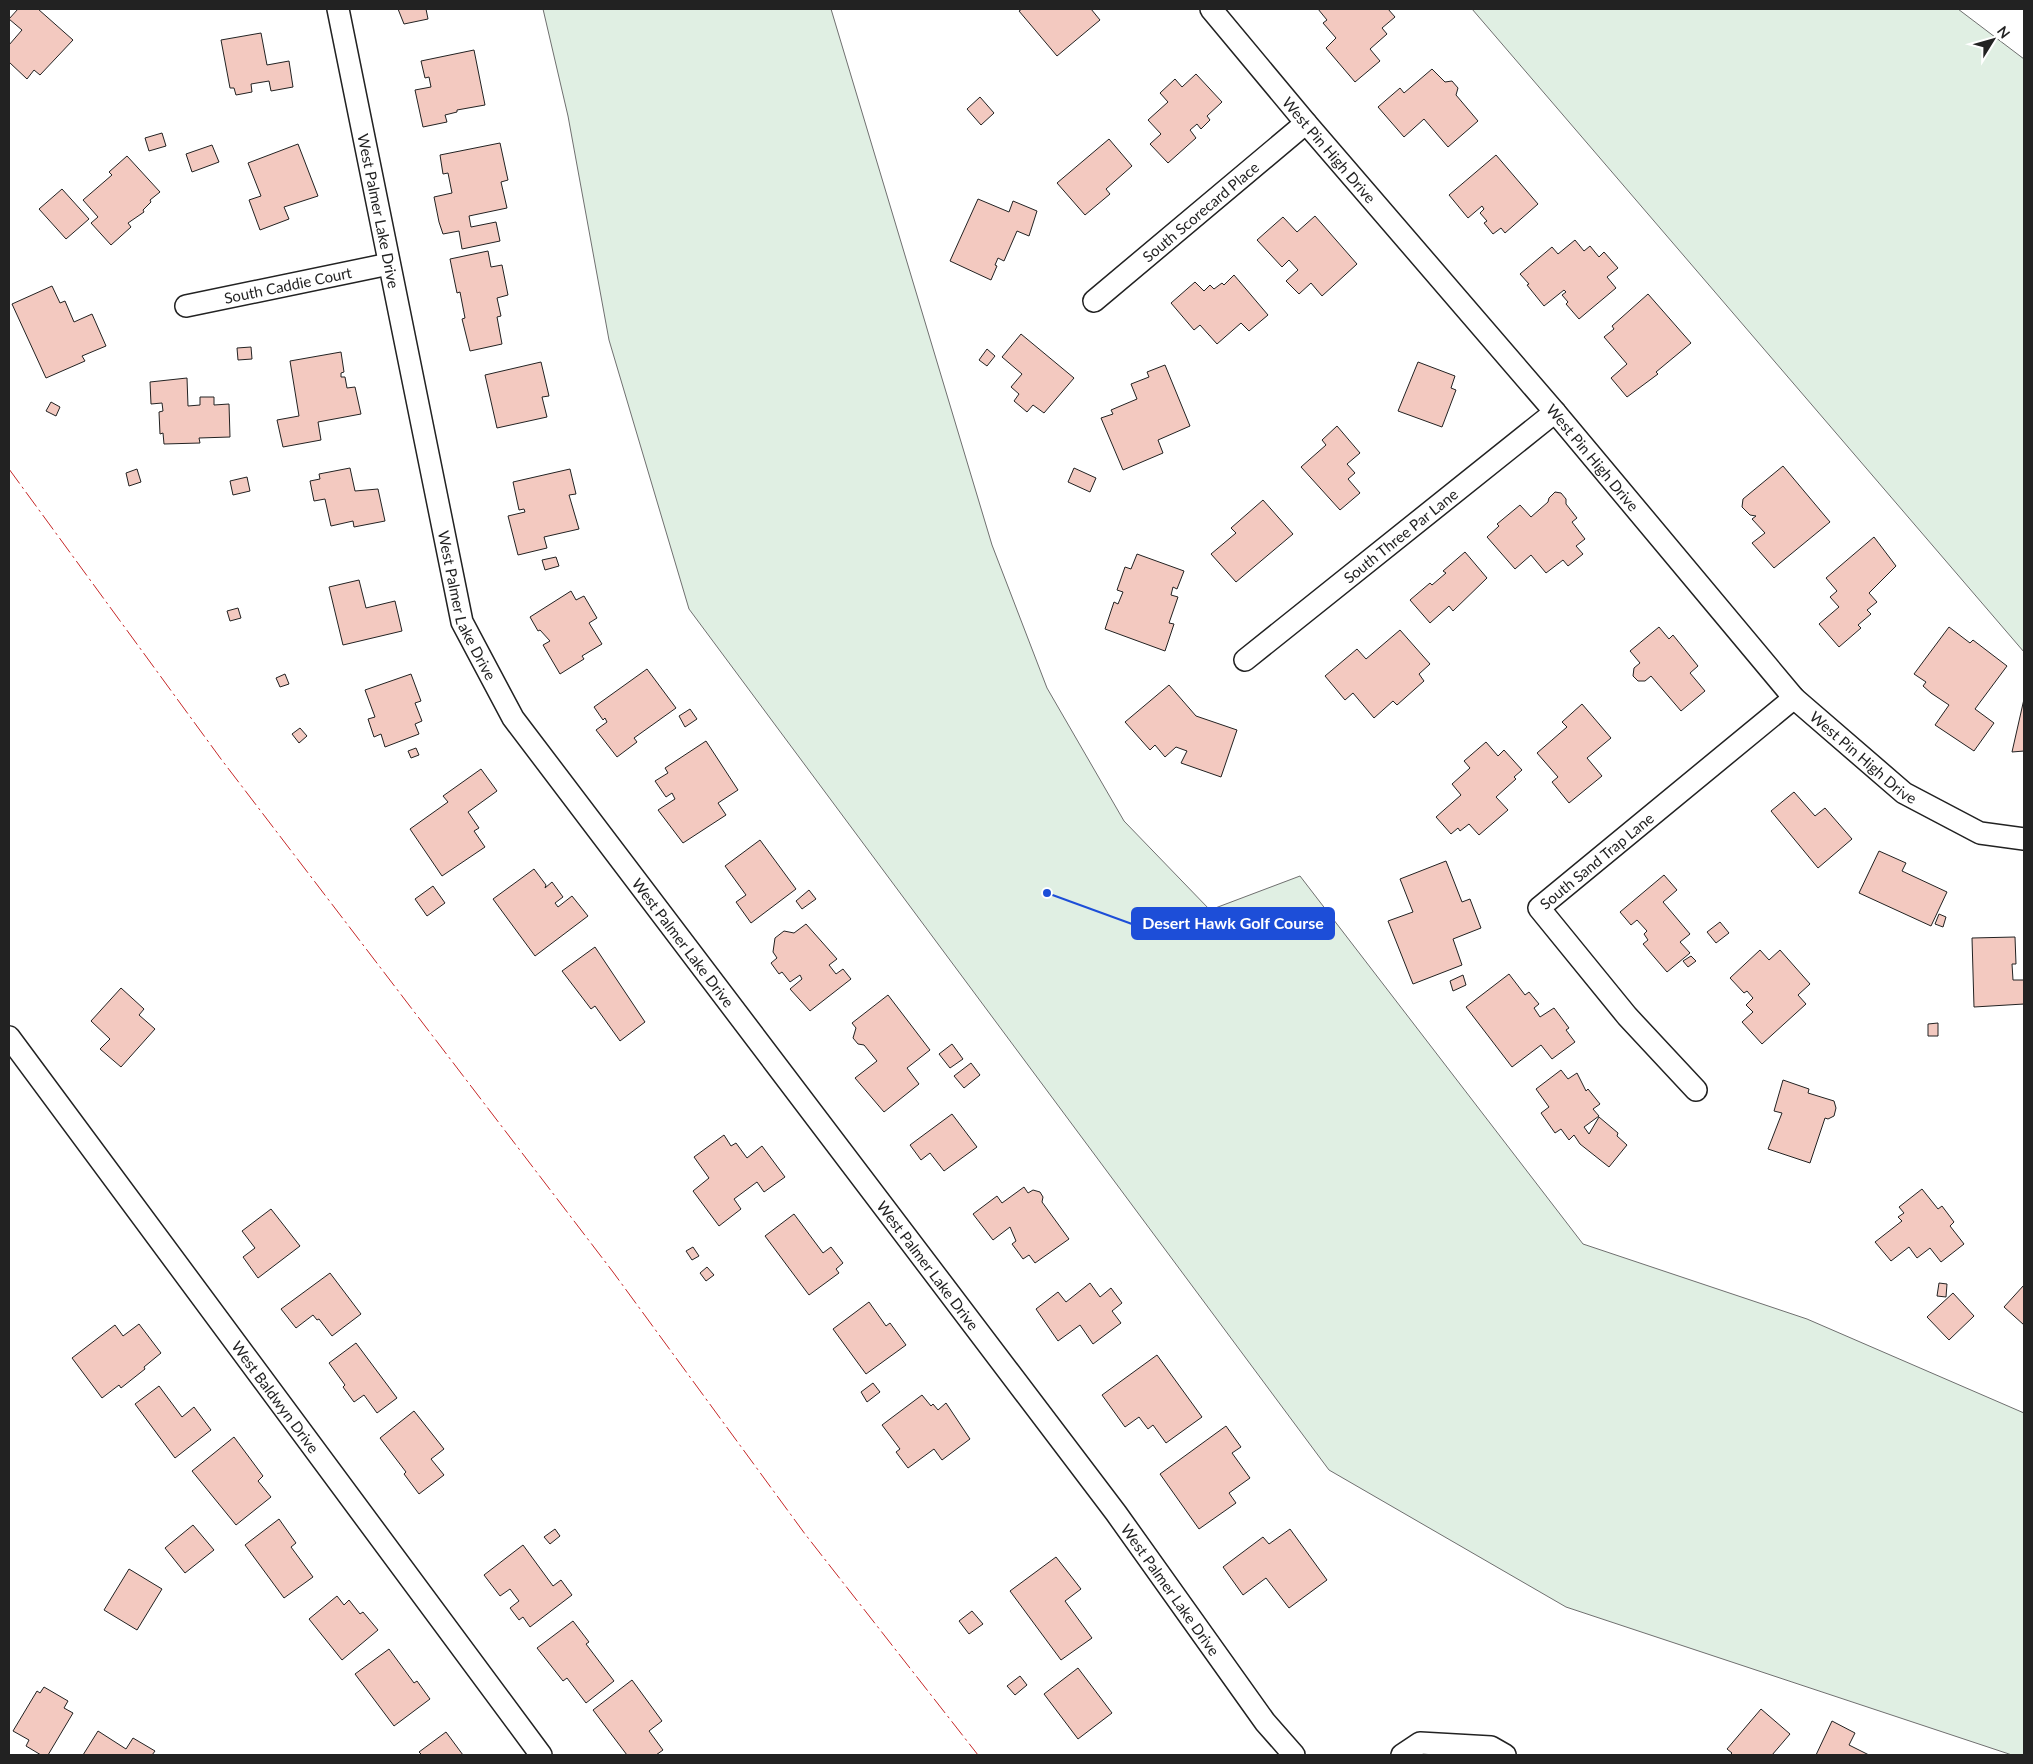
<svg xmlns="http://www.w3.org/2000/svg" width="2033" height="1764" font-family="Lato,sans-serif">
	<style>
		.green { fill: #e0efe3; stroke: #6f6f6f }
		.building { fill: #f3c9c0; stroke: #222 }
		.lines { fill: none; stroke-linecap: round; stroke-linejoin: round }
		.minor-casing { stroke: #222; stroke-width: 24 }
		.minor { stroke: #fff; stroke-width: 21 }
		.power { stroke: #c62828; stroke-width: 1; stroke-dasharray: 18 4 2.5 4; stroke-linecap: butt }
		.labels { text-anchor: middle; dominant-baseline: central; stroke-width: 4; stroke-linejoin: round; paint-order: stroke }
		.street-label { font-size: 15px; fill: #222; stroke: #fff }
		.leader { fill: none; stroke: #1d4ed8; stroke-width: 2 }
		.callout-dot { fill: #1d4ed8; stroke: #fff; stroke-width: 2 }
		.callout { fill: #1d4ed8; stroke: #1d4ed8; stroke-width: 2 }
		.callout-label { font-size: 16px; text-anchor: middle; font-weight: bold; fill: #fff }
	</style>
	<rect width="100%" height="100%" fill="#fff"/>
	<!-- green -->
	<path class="green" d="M 543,9 L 831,9 L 992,545 L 1047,688 L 1124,821 L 1210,910 L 1300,876 L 1583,1244 L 1807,1319 L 2024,1413 L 2024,1755 L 2012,1755 L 1566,1607 L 1329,1470 L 689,609 L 609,340 L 568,116 Z
		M 1472,9 L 1958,9 L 2024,59 L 2024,652 Z"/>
	<!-- building -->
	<path class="building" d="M 18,9 L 38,9 L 73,40 L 40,75 L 34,70 L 27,79 L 9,62 L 9,45 L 22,30 L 9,19 Z
		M 398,9 L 426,9 L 428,19 L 404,24 Z
		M 1022,9 L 1091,9 L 1100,20 L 1057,56 L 1019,11 Z
		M 1318,9 L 1388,9 L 1395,17 L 1382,28 L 1387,34 L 1370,49 L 1380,61 L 1355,82 L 1326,48 L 1336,38 L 1323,23 L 1327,20 Z
		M 261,33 L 267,65 L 289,61 L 293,87 L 271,91 L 269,81 L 251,84 L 252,92 L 236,95 L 234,88 L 230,88 L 221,40 Z
		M 474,50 L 485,105 L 457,110 L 457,112 L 445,115 L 447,122 L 423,127 L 415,90 L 431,87 L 429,77 L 425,78 L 421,61 Z
		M 1432,69 L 1445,82 L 1452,81 L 1458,88 L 1456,95 L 1478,121 L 1448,147 L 1424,119 L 1404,137 L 1378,107 L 1400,88 L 1404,93 Z
		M 1196,74 L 1222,102 L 1207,116 L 1210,120 L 1201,129 L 1197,124 L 1190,130 L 1196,138 L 1168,163 L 1150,144 L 1161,134 L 1148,120 L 1168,102 L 1160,93 L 1175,79 L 1182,87 Z
		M 980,97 L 994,113 L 981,125 L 967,109 Z
		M 162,133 L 166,146 L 149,151 L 145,138 Z
		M 1109,139 L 1132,166 L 1106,189 L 1110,194 L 1085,215 L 1057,183 Z
		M 500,143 L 508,180 L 501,182 L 507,208 L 469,216 L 471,227 L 496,222 L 500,241 L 462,249 L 459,231 L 443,234 L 439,222 L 434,197 L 452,193 L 448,173 L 443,174 L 440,155 Z
		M 298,144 L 318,196 L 284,207 L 289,219 L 260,230 L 249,200 L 261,196 L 248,163 Z
		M 212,145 L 219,162 L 192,172 L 186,154 Z
		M 1496,155 L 1538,204 L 1505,233 L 1501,228 L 1493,234 L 1484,223 L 1487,221 L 1480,213 L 1484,209 L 1482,206 L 1468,218 L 1449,195 Z
		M 127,156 L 160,192 L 150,200 L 151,202 L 143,210 L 144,212 L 128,223 L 131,227 L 111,245 L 91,223 L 98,217 L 83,200 L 112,175 L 109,172 Z
		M 62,189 L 89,219 L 66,239 L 39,209 Z
		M 978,199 L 1009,212 L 1013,201 L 1037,211 L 1029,236 L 1017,231 L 1004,261 L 998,258 L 995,265 L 997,266 L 991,280 L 950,261 Z
		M 1315,216 L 1357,264 L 1322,296 L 1311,283 L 1299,294 L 1286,281 L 1298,270 L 1289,260 L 1282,267 L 1257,240 L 1283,217 L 1297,232 Z
		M 1575,240 L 1584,251 L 1590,246 L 1599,257 L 1604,252 L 1618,268 L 1607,277 L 1616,288 L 1579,319 L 1566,304 L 1568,302 L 1562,295 L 1566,292 L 1564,290 L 1544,306 L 1527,285 L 1529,284 L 1520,274 L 1552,247 L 1558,254 Z
		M 488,251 L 491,267 L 502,265 L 508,295 L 497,298 L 501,316 L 497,317 L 502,344 L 470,351 L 462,319 L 465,318 L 460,292 L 457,293 L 450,259 Z
		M 1234,275 L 1268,315 L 1249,331 L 1241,323 L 1217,344 L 1200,325 L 1194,330 L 1171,303 L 1195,282 L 1204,291 L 1210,285 L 1214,289 L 1222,283 L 1224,285 Z
		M 52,286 L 60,303 L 65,301 L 74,322 L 92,314 L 106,346 L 82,356 L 85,361 L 46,378 L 12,304 Z
		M 1648,294 L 1691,343 L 1656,372 L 1658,374 L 1627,397 L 1611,378 L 1627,364 L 1604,337 L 1614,329 L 1612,326 Z
		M 1021,334 L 1074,378 L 1044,413 L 1033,405 L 1027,412 L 1014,401 L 1019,394 L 1011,387 L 1022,374 L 1002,357 Z
		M 251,347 L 252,359 L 238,360 L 237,348 Z
		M 987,349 L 995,356 L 987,366 L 979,360 Z
		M 341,352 L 344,372 L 341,373 L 341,377 L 345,377 L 347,388 L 355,387 L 361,414 L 318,422 L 321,440 L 283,447 L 277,420 L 299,416 L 290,361 Z
		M 541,362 L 549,396 L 542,397 L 547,417 L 497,428 L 485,375 Z
		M 1418,362 L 1455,376 L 1451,388 L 1456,390 L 1442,427 L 1398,411 Z
		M 1165,365 L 1190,426 L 1158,440 L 1163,453 L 1123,470 L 1101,418 L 1113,414 L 1111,410 L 1137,399 L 1131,384 L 1149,377 L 1147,372 Z
		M 187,378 L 188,406 L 200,405 L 200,397 L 214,397 L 214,405 L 229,404 L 230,437 L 199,438 L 200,443 L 164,444 L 163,433 L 160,434 L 159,412 L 163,411 L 162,403 L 151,404 L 150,382 Z
		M 51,402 L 60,407 L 56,416 L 46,411 Z
		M 1337,426 L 1360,453 L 1347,464 L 1355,473 L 1348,479 L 1360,493 L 1340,510 L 1301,467 L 1326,445 L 1322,440 Z
		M 1783,466 L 1830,522 L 1774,568 L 1752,543 L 1765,533 L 1752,519 L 1756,516 L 1750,515 L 1742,507 L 1743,499 Z
		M 350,468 L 355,491 L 378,489 L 385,521 L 354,527 L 353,521 L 331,526 L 325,499 L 314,501 L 310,481 L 320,479 L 319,474 Z
		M 1074,468 L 1096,478 L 1090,492 L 1068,482 Z
		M 137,469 L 141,482 L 129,486 L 126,473 Z
		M 570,469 L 576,494 L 569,495 L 579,529 L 544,537 L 547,548 L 518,555 L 508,516 L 525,512 L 524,509 L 519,510 L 513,482 Z
		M 247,477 L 250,491 L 233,495 L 230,481 Z
		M 1555,492 L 1561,493 L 1566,499 L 1566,504 L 1577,518 L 1572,522 L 1585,539 L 1576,546 L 1583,554 L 1568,566 L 1563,560 L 1546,573 L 1531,555 L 1515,569 L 1487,537 L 1499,526 L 1497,524 L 1520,505 L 1531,517 L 1548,502 L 1549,498 Z
		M 1263,500 L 1293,534 L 1236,582 L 1211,554 L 1236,533 L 1231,528 Z
		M 1874,537 L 1896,566 L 1869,593 L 1877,602 L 1867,610 L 1871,614 L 1858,625 L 1861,628 L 1839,647 L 1819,624 L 1839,607 L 1830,597 L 1837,591 L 1826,578 Z
		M 1465,552 L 1487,578 L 1453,611 L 1449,606 L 1430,623 L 1410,600 L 1430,583 L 1432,585 L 1446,573 L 1443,571 Z
		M 1137,554 L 1184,571 L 1177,589 L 1173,587 L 1171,595 L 1178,597 L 1169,623 L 1174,624 L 1165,651 L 1105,629 L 1114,602 L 1118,604 L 1123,592 L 1117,590 L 1125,567 L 1131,569 Z
		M 556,557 L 559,566 L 545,570 L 542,560 Z
		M 359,580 L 366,608 L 395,601 L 402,631 L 343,645 L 329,587 Z
		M 571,591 L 576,600 L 584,596 L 597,618 L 589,623 L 602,644 L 582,656 L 584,659 L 560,674 L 543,645 L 550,641 L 540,630 L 538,631 L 530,617 Z
		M 238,608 L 241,618 L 230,621 L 227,611 Z
		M 1659,627 L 1669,639 L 1673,635 L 1698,666 L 1690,673 L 1705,691 L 1681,711 L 1651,676 L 1645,681 L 1638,681 L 1633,676 L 1634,668 L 1640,663 L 1630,651 Z
		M 1949,627 L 1970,643 L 1973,640 L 2007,666 L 1975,709 L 1994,723 L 1974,751 L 1935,725 L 1949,705 L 1931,693 L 1923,686 L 1926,682 L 1914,674 Z
		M 1400,630 L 1430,664 L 1419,674 L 1424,681 L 1397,705 L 1393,701 L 1374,718 L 1353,693 L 1345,700 L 1325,676 L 1357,649 L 1366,659 Z
		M 647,669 L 676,708 L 634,738 L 637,742 L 617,757 L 596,730 L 607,722 L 605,718 L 603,720 L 594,707 Z
		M 285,674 L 289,684 L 280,687 L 276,678 Z
		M 411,674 L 421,701 L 415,703 L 422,721 L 415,724 L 419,734 L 385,747 L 381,734 L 374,737 L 368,719 L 375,717 L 365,690 Z
		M 1169,685 L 1196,716 L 1237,730 L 1221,777 L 1181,763 L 1187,751 L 1176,747 L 1165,757 L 1155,745 L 1150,750 L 1125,722 Z
		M 2024,699 L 2024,751 L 2012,752 Z
		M 1582,704 L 1611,738 L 1587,758 L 1602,776 L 1569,803 L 1552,782 L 1558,777 L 1537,753 L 1567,727 L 1562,722 Z
		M 690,709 L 697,719 L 685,727 L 679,716 Z
		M 300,728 L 307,736 L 299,743 L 292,734 Z
		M 706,741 L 738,790 L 718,803 L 726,815 L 683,843 L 658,810 L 675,799 L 672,793 L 666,797 L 655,781 L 668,773 L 665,768 Z
		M 1486,742 L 1498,756 L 1504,750 L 1522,770 L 1514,777 L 1516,779 L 1496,797 L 1508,810 L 1479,835 L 1469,824 L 1460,831 L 1458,828 L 1451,834 L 1436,817 L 1461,795 L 1452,784 L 1470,768 L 1464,761 Z
		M 416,748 L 419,755 L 411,758 L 408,751 Z
		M 481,769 L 497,791 L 468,812 L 479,828 L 474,831 L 485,847 L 442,876 L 410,829 L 448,802 L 443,796 Z
		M 1794,792 L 1815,816 L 1825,808 L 1852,839 L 1818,868 L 1771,811 Z
		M 760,840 L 796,889 L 751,923 L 736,902 L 746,895 L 725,866 Z
		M 1879,851 L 1906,863 L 1902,871 L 1947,892 L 1931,926 L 1859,893 Z
		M 1446,861 L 1462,902 L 1470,899 L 1481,928 L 1453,939 L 1462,965 L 1413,984 L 1388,921 L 1413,912 L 1400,879 Z
		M 534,869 L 546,885 L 545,888 L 552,882 L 563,897 L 555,903 L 558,907 L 572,896 L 588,916 L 535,956 L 493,899 Z
		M 1664,875 L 1677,890 L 1663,902 L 1690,934 L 1680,942 L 1690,953 L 1667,972 L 1643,944 L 1648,940 L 1644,934 L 1647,931 L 1637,920 L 1631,925 L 1620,912 Z
		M 433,886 L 445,903 L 427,916 L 415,899 Z
		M 809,890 L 816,899 L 802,909 L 796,901 Z
		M 1939,914 L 1946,917 L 1943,927 L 1935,924 Z
		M 1720,922 L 1729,933 L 1716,943 L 1707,932 Z
		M 806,924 L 837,959 L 829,965 L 836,974 L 843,969 L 851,979 L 810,1011 L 790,989 L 802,979 L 800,975 L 790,982 L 782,972 L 779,974 L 771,963 L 777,958 L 773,952 L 775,938 L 784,931 L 794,933 Z
		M 2015,937 L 2016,964 L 2012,964 L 2013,980 L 2024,980 L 2024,1004 L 1974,1007 L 1972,938 Z
		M 595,947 L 645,1022 L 620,1041 L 595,1006 L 591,1009 L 562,971 Z
		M 1760,950 L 1769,960 L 1780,950 L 1810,984 L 1798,995 L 1806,1004 L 1762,1044 L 1742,1022 L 1753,1012 L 1746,1005 L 1753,998 L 1747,991 L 1744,993 L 1730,978 Z
		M 1691,956 L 1696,961 L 1688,967 L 1683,961 Z
		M 1509,974 L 1525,995 L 1529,992 L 1539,1004 L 1534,1008 L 1540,1017 L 1554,1008 L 1569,1028 L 1566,1030 L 1575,1042 L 1552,1059 L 1541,1045 L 1512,1067 L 1466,1007 Z
		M 1463,975 L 1466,985 L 1453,991 L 1450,981 Z
		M 121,988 L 144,1009 L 139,1015 L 155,1029 L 121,1067 L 100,1049 L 110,1039 L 91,1021 Z
		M 888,995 L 930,1050 L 907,1068 L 919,1084 L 884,1112 L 855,1078 L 877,1061 L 864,1045 L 858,1044 L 853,1038 L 856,1028 L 852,1023 Z
		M 1938,1023 L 1938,1036 L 1928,1036 L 1928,1024 Z
		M 952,1044 L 963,1059 L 950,1068 L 939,1054 Z
		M 971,1063 L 980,1075 L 964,1088 L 954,1076 Z
		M 1561,1070 L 1568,1079 L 1577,1073 L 1586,1091 L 1588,1089 L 1600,1104 L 1593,1109 L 1599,1116 L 1584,1127 L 1589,1134 L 1599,1117 L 1618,1133 L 1617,1136 L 1627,1145 L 1609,1167 L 1580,1144 L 1574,1135 L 1569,1140 L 1561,1129 L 1555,1133 L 1541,1113 L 1549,1107 L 1536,1089 Z
		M 1783,1080 L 1809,1089 L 1808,1093 L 1834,1101 L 1836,1108 L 1834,1116 L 1828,1119 L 1825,1118 L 1810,1163 L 1768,1149 L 1782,1113 L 1774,1111 Z
		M 952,1114 L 977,1147 L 944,1171 L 930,1153 L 921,1160 L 910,1145 Z
		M 724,1135 L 731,1146 L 736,1143 L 747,1158 L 762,1146 L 785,1177 L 764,1192 L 757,1182 L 734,1199 L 741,1209 L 719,1226 L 693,1191 L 709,1178 L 694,1157 Z
		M 1024,1187 L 1028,1193 L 1033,1190 L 1040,1192 L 1043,1197 L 1042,1202 L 1069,1239 L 1035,1263 L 1029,1255 L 1023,1259 L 1012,1244 L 1016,1241 L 1010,1227 L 993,1240 L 973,1214 L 997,1196 L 1002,1203 Z
		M 1922,1189 L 1938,1209 L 1942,1206 L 1954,1222 L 1950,1226 L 1964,1244 L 1941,1262 L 1930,1248 L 1917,1258 L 1909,1247 L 1891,1261 L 1875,1242 L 1902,1221 L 1898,1217 L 1904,1213 L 1899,1207 Z
		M 271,1209 L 300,1246 L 258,1278 L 243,1257 L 255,1248 L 242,1231 Z
		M 794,1214 L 823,1253 L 831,1247 L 843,1263 L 836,1269 L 839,1273 L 809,1295 L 765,1236 Z
		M 693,1247 L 699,1256 L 692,1260 L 686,1251 Z
		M 707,1267 L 714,1275 L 706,1281 L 700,1273 Z
		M 330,1273 L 361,1314 L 332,1336 L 319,1319 L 317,1320 L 313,1315 L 296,1328 L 281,1309 Z
		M 1090,1283 L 1100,1297 L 1111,1288 L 1122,1303 L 1112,1311 L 1121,1323 L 1093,1344 L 1080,1325 L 1058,1341 L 1036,1309 L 1058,1292 L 1066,1302 Z
		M 1939,1283 L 1947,1284 L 1946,1297 L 1937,1296 Z
		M 2024,1285 L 2024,1325 L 2004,1307 Z
		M 1953,1293 L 1974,1316 L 1949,1340 L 1927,1317 Z
		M 869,1302 L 886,1326 L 890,1323 L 906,1345 L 866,1374 L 833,1329 Z
		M 139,1324 L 161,1353 L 144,1367 L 145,1369 L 121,1388 L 119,1385 L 102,1398 L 72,1358 L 115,1325 L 123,1336 Z
		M 356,1343 L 397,1398 L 377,1413 L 364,1395 L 354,1402 L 343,1387 L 345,1385 L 329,1363 Z
		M 1157,1355 L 1202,1417 L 1166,1443 L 1153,1425 L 1148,1429 L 1139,1417 L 1125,1427 L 1102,1395 Z
		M 873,1383 L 880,1392 L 867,1402 L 861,1392 Z
		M 159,1386 L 182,1417 L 194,1407 L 211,1430 L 175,1458 L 135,1404 Z
		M 922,1395 L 931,1406 L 933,1404 L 938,1410 L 946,1403 L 970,1439 L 942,1460 L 934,1449 L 908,1468 L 896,1452 L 900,1449 L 882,1425 Z
		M 414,1411 L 444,1449 L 431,1459 L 444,1475 L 419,1494 L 404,1474 L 406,1472 L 380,1438 Z
		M 1226,1426 L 1241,1447 L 1232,1453 L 1250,1478 L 1229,1493 L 1236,1503 L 1199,1529 L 1160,1474 Z
		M 234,1437 L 263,1476 L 258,1481 L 271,1497 L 236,1525 L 192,1471 Z
		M 279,1519 L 296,1543 L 291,1547 L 313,1577 L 284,1598 L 245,1545 Z
		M 193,1525 L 214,1550 L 185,1573 L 165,1548 Z
		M 555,1529 L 560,1536 L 550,1544 L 544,1537 Z
		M 1290,1529 L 1327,1580 L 1289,1608 L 1266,1578 L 1243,1595 L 1223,1567 L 1263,1537 L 1269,1544 Z
		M 523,1545 L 553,1586 L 561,1580 L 572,1595 L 530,1627 L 523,1617 L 519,1620 L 510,1608 L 519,1601 L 510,1589 L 500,1596 L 484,1575 Z
		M 1056,1557 L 1081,1589 L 1065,1601 L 1092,1638 L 1061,1660 L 1010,1591 Z
		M 129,1569 L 162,1589 L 137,1630 L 104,1610 Z
		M 337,1596 L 344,1605 L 349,1600 L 360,1614 L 363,1612 L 378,1630 L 342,1660 L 309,1619 Z
		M 972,1611 L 983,1624 L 969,1634 L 959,1621 Z
		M 573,1621 L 589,1642 L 586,1644 L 614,1681 L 586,1703 L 567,1678 L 563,1681 L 537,1648 Z
		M 389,1649 L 414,1683 L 417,1681 L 430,1699 L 394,1726 L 355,1674 Z
		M 1078,1668 L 1112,1713 L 1078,1739 L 1044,1694 Z
		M 1020,1676 L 1027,1685 L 1015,1695 L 1007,1686 Z
		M 632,1680 L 662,1721 L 649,1731 L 663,1750 L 656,1755 L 627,1755 L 593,1710 Z
		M 44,1687 L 68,1701 L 64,1708 L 73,1713 L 48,1755 L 41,1755 L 26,1746 L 29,1740 L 13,1731 L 37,1691 L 40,1693 Z
		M 1761,1709 L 1790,1734 L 1772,1755 L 1730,1755 L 1732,1753 L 1727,1749 Z
		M 1832,1721 L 1855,1733 L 1849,1745 L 1869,1755 L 1816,1755 Z
		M 98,1731 L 126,1749 L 133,1738 L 155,1751 L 152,1755 L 83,1755 Z
		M 446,1732 L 463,1755 L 422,1755 L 419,1752 Z"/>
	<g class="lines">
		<!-- minor casing -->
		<g class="minor-casing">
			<g id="minor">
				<path id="s1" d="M 338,9 L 462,622 L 513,718 L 1116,1513 L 1265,1722 L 1294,1755"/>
				<path id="s2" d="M 1211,9 L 1306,123 L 1555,412 L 1794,698 L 1904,793 L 1980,833 L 2024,839"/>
				<path id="s3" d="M 1094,301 L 1306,123"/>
				<path id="s4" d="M 186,306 L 389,264"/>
				<path id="s5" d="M 1245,660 L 1555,412"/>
				<path id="s6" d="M 9,1037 L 541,1755"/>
				<path id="s7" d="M 1696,1090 L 1627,1016 L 1539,908 L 1794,698"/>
				<path d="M 1402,1755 L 1420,1743 L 1491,1747 L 1505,1755"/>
			</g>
		</g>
		<!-- minor -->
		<use href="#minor" class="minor"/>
		<!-- power -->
		<path class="power" d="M 9,469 L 221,759 L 613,1272 L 805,1534 L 978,1755"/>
	</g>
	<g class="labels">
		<!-- street labels -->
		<g class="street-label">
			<text stroke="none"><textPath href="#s2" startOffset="184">West Pin High Drive</textPath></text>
			<text stroke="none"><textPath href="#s1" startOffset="206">West Palmer Lake Drive</textPath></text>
			<text stroke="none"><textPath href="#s3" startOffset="139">South Scorecard Place</textPath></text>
			<text stroke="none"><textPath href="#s4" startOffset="104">South Caddie Court</textPath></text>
			<text stroke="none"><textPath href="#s2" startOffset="589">West Pin High Drive</textPath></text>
			<text stroke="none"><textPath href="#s5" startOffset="199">South Three Par Lane</textPath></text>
			<text stroke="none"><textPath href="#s1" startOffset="611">West Palmer Lake Drive</textPath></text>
			<text stroke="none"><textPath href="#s2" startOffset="994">West Pin High Drive</textPath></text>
			<text stroke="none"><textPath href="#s7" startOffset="315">South Sand Trap Lane</textPath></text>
			<text stroke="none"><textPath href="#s1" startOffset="1016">West Palmer Lake Drive</textPath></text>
			<text stroke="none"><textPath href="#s1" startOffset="1421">West Palmer Lake Drive</textPath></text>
			<text stroke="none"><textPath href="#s6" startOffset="448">West Baldwyn Drive</textPath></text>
			<text stroke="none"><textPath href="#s1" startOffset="1826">West Palmer Lake Drive</textPath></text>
		</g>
	</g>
	<!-- callouts -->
	<path class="leader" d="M1047 893L1132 924"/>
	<circle class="callout-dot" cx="1047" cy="893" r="5"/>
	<rect class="callout" x="1132" y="908" width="202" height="31" rx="5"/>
	<g class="callout-label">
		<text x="1233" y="929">Desert Hawk Golf Course</text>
	</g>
	<!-- border -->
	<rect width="2033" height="1764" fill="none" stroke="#222222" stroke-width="20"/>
	<!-- north arrow -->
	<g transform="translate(1993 40) rotate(53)" stroke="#ffffff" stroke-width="4" paint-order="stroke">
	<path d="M0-4L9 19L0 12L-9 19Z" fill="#222222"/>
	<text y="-8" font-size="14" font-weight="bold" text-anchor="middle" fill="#222222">N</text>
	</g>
</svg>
